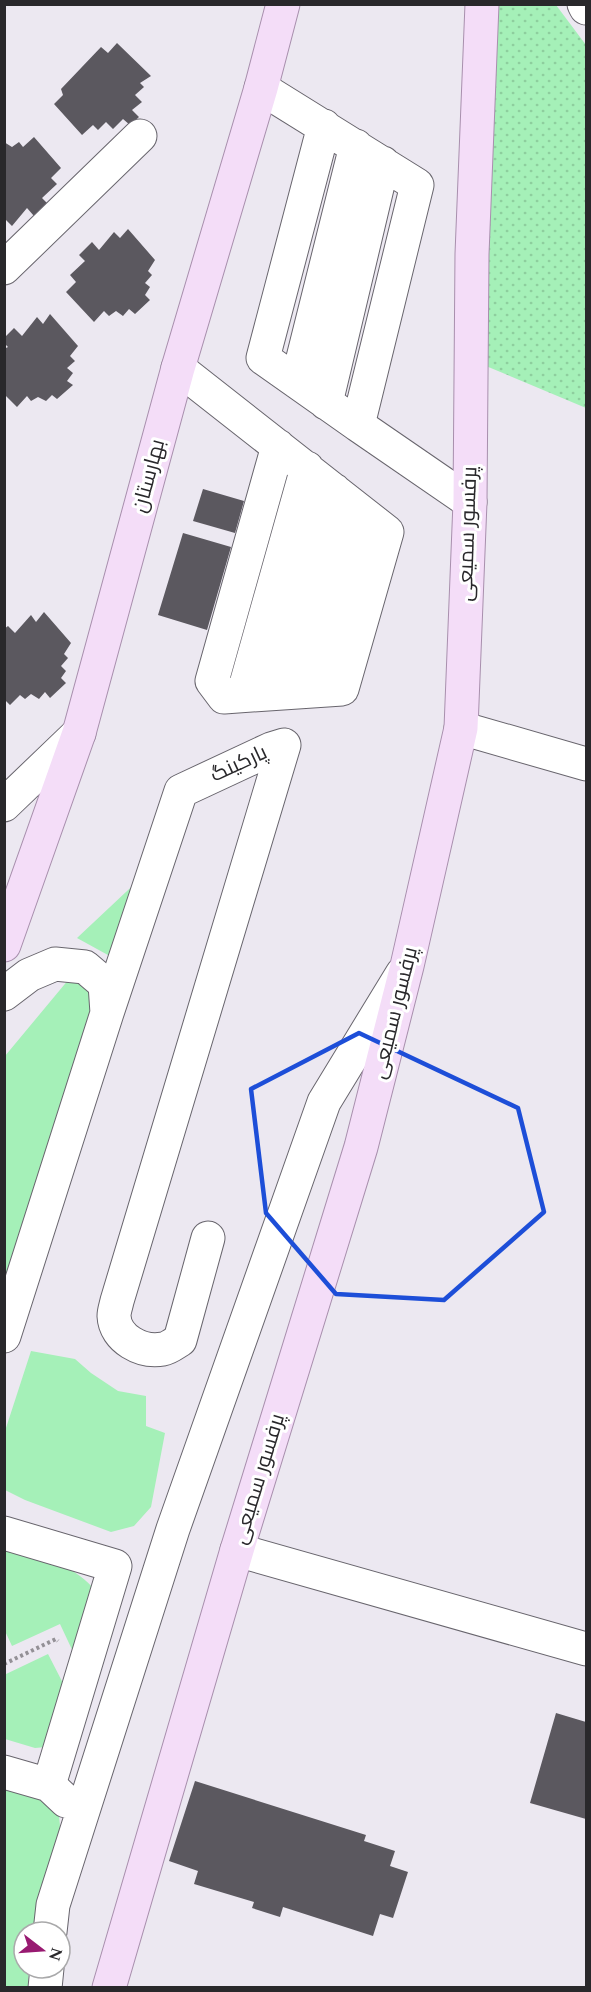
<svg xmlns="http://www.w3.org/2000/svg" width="591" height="1992" font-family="Spectral,Cairo,serif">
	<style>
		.grass { fill: #a5f0b8 }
		.park { fill: url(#park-dots) }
		.building { fill: #5b585f }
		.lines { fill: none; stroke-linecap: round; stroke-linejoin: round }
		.minor-casing { stroke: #68656d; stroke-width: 35 }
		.major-casing { stroke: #a88fad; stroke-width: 35 }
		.path { stroke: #939096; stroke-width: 4; stroke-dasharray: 3 3; stroke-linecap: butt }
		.minor { stroke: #fff; stroke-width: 33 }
		.major { stroke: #f4ddf8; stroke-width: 33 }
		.marked { fill: none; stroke: #1d4ed8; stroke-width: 4.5; stroke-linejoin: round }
		.labels { text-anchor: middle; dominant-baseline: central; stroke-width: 6; stroke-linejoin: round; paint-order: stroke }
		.street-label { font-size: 21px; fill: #29282b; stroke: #fff }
	</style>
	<defs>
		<pattern id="park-dots" width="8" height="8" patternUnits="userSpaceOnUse" patternTransform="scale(1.5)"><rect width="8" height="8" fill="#a5f0b8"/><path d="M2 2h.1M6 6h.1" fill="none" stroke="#8ece9e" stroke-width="1.8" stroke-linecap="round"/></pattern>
	</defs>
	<rect width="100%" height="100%" fill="#ece8f1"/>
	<!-- grass -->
	<path class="grass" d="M 143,876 L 117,960 L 77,938 Z
		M 69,979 C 88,983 89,987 95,1006 L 5,1289 L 5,1056 Z
		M 31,1351 L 75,1359 L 91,1373 L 118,1391 L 146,1396 L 146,1426 L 165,1433 L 151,1507 L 134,1526 L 111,1532 L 25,1500 L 5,1490 L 5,1431 Z
		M 5,1546 C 35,1556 72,1563 93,1588 L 75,1656 L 60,1624 L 12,1646 L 5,1631 Z
		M 48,1654 L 67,1691 L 46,1747 L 35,1748 L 5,1739 L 4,1675 Z
		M 4,1787 L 35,1795 L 52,1804 L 59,1816 L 62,1846 L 36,1932 L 24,1932 L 24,1968 L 29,1968 L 28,1987 L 5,1987 Z"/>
	<!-- park -->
	<path class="park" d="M 476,5 L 556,5 L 586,45 L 586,408 L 486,366 Z"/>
	<!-- building -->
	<path class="building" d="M 117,43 L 151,76 L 140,83 L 144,87 L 135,95 L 142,102 L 132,110 L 139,117 L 130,125 L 123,119 L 113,129 L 106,122 L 98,130 L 93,125 L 82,135 L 54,104 L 63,95 L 61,89 L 101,47 L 108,53 Z
		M 34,137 L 61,168 L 51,178 L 57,184 L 42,198 L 47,203 L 34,216 L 27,208 L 12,226 L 6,220 L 4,222 L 4,142 L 12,147 L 19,142 L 23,147 Z
		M 128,229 L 155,260 L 148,271 L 152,275 L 145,283 L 150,287 L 145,295 L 150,300 L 135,314 L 129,309 L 123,316 L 116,311 L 109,316 L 104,311 L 94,322 L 66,292 L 76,282 L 70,275 L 85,261 L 79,255 L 92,242 L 99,250 L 114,232 L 120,238 Z
		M 50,314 L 78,346 L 70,356 L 75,361 L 67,368 L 73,373 L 67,381 L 73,385 L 57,399 L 52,395 L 46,401 L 38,397 L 31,401 L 27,396 L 17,407 L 4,394 L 4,349 L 8,347 L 4,343 L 4,338 L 14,328 L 22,336 L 37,317 L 43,324 Z
		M 203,489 L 244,501 L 235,533 L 193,521 Z
		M 183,533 L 231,547 L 207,630 L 158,615 Z
		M 44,612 L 71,643 L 64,654 L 68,658 L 61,666 L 66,671 L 61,678 L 66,683 L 50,698 L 45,692 L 39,699 L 31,694 L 25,699 L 20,695 L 10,705 L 4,699 L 4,629 L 8,626 L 15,633 L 31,615 L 36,622 Z
		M 556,1713 L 586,1722 L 586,1819 L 530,1803 Z
		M 195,1781 L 366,1835 L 364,1841 L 395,1851 L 390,1866 L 408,1872 L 393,1918 L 380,1914 L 373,1936 L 283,1907 L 280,1917 L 252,1908 L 254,1902 L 194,1884 L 198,1871 L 169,1861 Z"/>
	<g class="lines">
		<!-- minor casing -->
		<g class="minor-casing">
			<path id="minor" d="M 584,4 L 586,8
				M 261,88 L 417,185 L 358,425 L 470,502
				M 324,126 L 263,358 L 358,425
				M 4,268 L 140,136
				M 178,368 L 387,532 L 342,689 L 224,697 L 212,681 L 278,446
				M 297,382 L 356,146
				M 326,403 L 383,163
				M 309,691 L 359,510
				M 276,693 L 334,490
				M 243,695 L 307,468
				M 461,728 L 586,764
				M 4,805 L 79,733
				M 4,994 L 29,975 L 55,964 L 85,967 L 105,984 L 107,1013
				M 4,1336 L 107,1013 L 181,791 L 271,749 L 284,745 L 117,1301 C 116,1306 114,1311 114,1316 C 115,1339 142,1353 163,1349 C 169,1348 175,1343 180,1340 L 208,1238
				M 4,1533 L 115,1566 L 49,1785
				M 237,1550 L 586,1649
				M 4,1772 L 49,1785 L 66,1801
				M 50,1932 L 53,1905 L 173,1529 L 324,1102 L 402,974
				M 45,1988 L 47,1968"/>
		</g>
		<!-- major casing -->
		<g class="major-casing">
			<path id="major" d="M 4,945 L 79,733 L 178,368 L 261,88 L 283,4
				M 109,1988 L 237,1550 L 361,1147 L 407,966 L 461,728 L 470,502 L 472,254 L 482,4"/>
		</g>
		<!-- path -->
		<path class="path" d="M 4,1664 L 56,1639 L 58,1641"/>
		<!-- minor -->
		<use href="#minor" class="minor"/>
		<!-- major -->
		<use href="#major" class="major"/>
	</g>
	<!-- marked area -->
	<path class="marked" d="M 359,1033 L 518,1108 L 544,1212 L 444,1300 L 336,1294 L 266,1213 L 251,1089 Z"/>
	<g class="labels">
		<!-- street labels -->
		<g class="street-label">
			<text transform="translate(149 476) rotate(-75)">بهارستان</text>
			<text transform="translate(468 534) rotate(-88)">پرفسور سمیعی</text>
			<text transform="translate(239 764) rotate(-25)">پارکینگ</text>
			<text transform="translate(395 1013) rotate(-76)">پرفسور سمیعی</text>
			<text transform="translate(259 1479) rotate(-73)">پرفسور سمیعی</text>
		</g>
	</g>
	<!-- border -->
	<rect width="591" height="1992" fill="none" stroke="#29282b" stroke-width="12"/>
	<!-- north arrow -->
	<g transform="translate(42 1950) rotate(107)"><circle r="28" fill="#ffffff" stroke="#a9a9aa" stroke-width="1.5"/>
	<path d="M0-4.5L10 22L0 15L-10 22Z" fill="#981a71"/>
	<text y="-9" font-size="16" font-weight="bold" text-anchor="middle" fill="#29282b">N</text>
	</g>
</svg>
